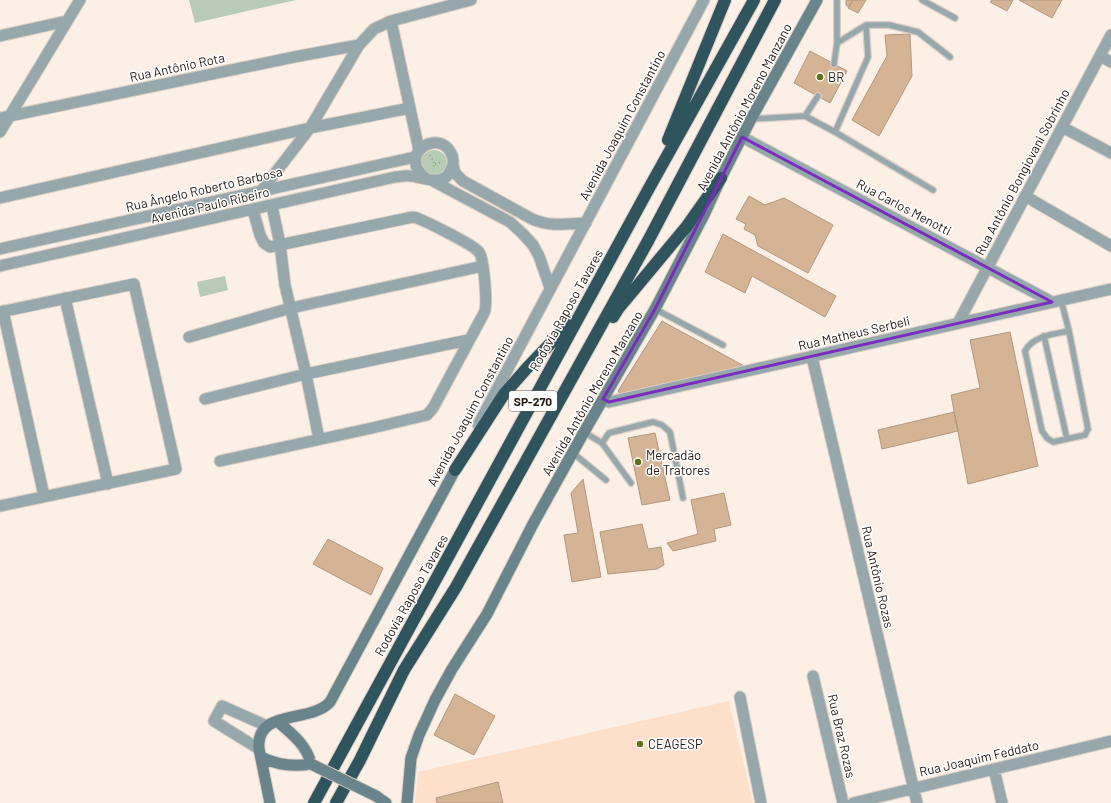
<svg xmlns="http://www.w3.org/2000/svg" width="1111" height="803" font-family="Barlow,sans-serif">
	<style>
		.built { fill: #fedfca }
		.green { fill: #b7cbb5 }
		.building { fill: #d4b494; stroke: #b19880 }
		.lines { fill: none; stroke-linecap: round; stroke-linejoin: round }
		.service-casing { stroke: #d9cdc4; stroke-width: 8 }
		.minor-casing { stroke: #d9cdc4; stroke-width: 13 }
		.tertiary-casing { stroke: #d9cdc4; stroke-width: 13 }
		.secondary-casing { stroke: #d9cdc4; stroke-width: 13 }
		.motorway-casing { stroke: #d9cdc4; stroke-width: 14 }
		.path { stroke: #988c83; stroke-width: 1.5; stroke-dasharray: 1 3; stroke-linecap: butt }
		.service { stroke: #96a8ac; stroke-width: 5.5 }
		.minor { stroke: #96a8ac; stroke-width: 11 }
		.tertiary { stroke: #96a8ac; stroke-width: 11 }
		.secondary { stroke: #6a848b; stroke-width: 11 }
		.motorway { stroke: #2f545e; stroke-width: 12 }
		.secondary-bridge-casing { stroke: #d9cdc4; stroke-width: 13; stroke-linecap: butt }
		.secondary-bridge { stroke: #6a848b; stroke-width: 11 }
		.marked { fill: none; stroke: #7b2cbf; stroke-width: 3; stroke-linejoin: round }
		.poi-dot { fill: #636f18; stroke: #fff; stroke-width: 1.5 }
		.labels { text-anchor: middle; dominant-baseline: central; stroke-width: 3; stroke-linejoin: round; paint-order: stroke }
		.shield { fill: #fff; stroke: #665e58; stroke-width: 1 }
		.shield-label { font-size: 12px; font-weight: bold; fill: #241911 }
		.street-label { font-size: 13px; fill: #241911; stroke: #fff }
		.poi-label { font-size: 13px; fill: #241911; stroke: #fff; text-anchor: start }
	</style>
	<rect width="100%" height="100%" fill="#fcefe6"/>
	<!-- built -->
	<path class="built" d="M 729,701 L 753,803 L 415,803 L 418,772 Z"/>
	<!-- green -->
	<path class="green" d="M 189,0 L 296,0 L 195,23 Z
		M421 163a13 13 0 1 1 26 0a13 13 0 1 1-26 0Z
		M 225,276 L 228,290 L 200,297 L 197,282 Z"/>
	<!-- building -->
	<path class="building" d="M 846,0 L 853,0 L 849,7 L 846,5 Z
		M 853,0 L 866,0 L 858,13 L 848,8 Z
		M 992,0 L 1013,0 L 1007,11 L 990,2 Z
		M 1019,0 L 1062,0 L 1052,18 Z
		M 910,34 L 912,76 L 879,136 L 852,120 L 887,56 L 885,35 Z
		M 810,51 L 847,71 L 830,103 L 794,83 Z
		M 749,196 L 765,205 L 784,198 L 833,225 L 808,273 L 758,246 L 755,235 L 744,229 L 746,224 L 736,219 Z
		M 723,234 L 836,296 L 825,317 L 752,276 L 745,293 L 705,272 Z
		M 662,321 L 746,367 L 621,395 L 618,391 Z
		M 1010,332 L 1038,466 L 968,484 L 951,395 L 980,388 L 970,340 Z
		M 954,412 L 958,431 L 882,449 L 878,430 Z
		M 655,433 L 670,500 L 642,505 L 628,438 Z
		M 583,479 L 601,577 L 572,582 L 564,535 L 578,533 L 571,493 Z
		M 724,493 L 731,525 L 714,529 L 716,541 L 673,551 L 667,543 L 698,534 L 691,500 Z
		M 642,524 L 648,549 L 661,547 L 664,565 L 657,569 L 608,574 L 600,532 Z
		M 328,539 L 383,568 L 371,595 L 313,564 Z
		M 455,694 L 495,716 L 474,755 L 434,735 Z
		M 498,782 L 503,803 L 437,803 L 436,798 Z"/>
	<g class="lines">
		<!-- service casing -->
		<g class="service-casing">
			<path id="service" d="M 922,0 L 955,18
				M 837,43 L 866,25 L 889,25 L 918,32 L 950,57
				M 834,64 L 837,43 L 837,0
				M 805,116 L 818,96
				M 751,119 L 805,116 L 835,132 L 933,190
				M 835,132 L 868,57 L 866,25
				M 1061,300 L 1069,331 L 1088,429 L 1085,435 L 1053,442 L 1047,438 L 1042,431 L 1025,351 C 1033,336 1054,334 1069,331
				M 655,309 L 723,345
				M 1044,336 L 1067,439
				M 584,432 L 602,443 L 631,483
				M 602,443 L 609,433 L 653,422 L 662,425 L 670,432 L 683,498
				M 573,453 L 606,480"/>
		</g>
		<!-- minor casing -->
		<g class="minor-casing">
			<path id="minor" d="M 391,21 L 419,150
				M 0,36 L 67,21
				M 1100,56 L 1111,62
				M 0,118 L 294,57 L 359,45
				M 1062,127 L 1111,153
				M 0,132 L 80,0
				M 742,137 L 1052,302
				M 262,190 L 310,128 L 359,45 L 374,29 L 391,21 L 471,0
				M 1025,196 L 1111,246
				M 0,198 L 310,128 L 410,108
				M 272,206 L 280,244 L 285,285 L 306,374 L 319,439
				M 65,298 L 108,484
				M 3,311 L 44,496
				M 0,312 L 134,284 L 176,469 L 0,506
				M 958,323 L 1111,35
				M 189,337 L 291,308 L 483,266
				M 812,357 L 917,803
				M 205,399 L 306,374 L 468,340
				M 603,399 L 609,402 L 1111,289
				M 220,461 L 372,428 L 427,415 L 433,408 L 484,313 C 488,306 484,259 479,252 C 474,245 427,222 417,218 C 414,217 411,217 408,218 L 270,247 L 264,243 L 260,235 L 253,210
				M 813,676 L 843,803
				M 740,697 L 761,803
				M 259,749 L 214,721 L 222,706 L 267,726
				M 994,769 L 1002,803
				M 853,803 L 1111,741"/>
		</g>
		<!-- tertiary casing -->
		<g class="tertiary-casing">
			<path id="tertiary" d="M 453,165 L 455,173 L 463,181 L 532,219 C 550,227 567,224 586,223
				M 433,181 L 510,222 L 522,233 L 533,245 L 539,256 L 550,288
				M 0,249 L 415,157
				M 0,266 L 395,177 C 400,177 405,175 410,176 C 425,177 445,189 452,167 C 454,163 453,157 451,153 C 438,127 395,156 427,179
				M 478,425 C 553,283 630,142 704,0"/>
		</g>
		<!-- secondary casing -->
		<g class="secondary-casing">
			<path id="secondary" d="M 261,757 C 277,765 294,767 311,764 C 307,745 291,733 277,721
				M 376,796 L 386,803
				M 270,803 L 259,749 C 255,708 310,724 330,702 L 455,470
				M 407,803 L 411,758 L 419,735 L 435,700 L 452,669 L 487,614 L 533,524 L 584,432 L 655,309 L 704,215 L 721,178 L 751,119 L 817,0"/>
		</g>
		<!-- motorway casing -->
		<g class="motorway-casing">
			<path id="motorway" d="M 668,140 L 725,0
				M 613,317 L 618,309 L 687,226 L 721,178
				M 455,470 L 504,394 L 527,368 L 571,322
				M 314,803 L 648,190 L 754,0
				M 336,803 L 360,760 L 404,670 L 456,587 L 648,241 L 775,0"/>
		</g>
		<!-- path -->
		<path class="path" d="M 430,155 L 435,164 L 432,169
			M 435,164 L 443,162"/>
		<!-- service -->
		<use href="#service" class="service"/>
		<!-- minor -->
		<use href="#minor" class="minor"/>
		<!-- tertiary -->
		<use href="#tertiary" class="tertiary"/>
		<!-- secondary -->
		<use href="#secondary" class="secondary"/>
		<!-- motorway -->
		<use href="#motorway" class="motorway"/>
		<!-- secondary-bridge casing -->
		<g class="secondary-bridge-casing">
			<path id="secondary-bridge" d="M 311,764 L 376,796"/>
		</g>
		<!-- secondary-bridge -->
		<use href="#secondary-bridge" class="secondary-bridge"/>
	</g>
	<!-- marked area -->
	<path class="marked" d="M 742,137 L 1052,302 L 609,402 L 603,399 L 655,309 Z"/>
	<!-- markers -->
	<g class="poi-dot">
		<circle cx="820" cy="77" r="4"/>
		<circle cx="638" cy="462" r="4"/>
		<circle cx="640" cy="744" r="4"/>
	</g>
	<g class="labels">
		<!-- shield labels -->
		<rect class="shield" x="509" y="391" width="48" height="20" rx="3"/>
		<g class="shield-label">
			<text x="533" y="401">SP-270</text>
		</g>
		<!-- street labels -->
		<g class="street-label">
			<text transform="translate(177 67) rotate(-12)">Rua Antônio Rota</text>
			<text transform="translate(744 107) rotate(-62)">Avenida Antônio Moreno Manzano</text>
			<text transform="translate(622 125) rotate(-62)">Avenida Joaquim Constantino</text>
			<text transform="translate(1022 172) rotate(-62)">Rua Antônio Bongiovani Sobrinho</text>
			<text transform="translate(204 189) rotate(-13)">Rua Ângelo Roberto Barbosa</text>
			<text transform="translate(210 205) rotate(-13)">Avenida Paulo Ribeiro</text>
			<text transform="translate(904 207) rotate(28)">Rua Carlos Menotti</text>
			<text transform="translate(566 310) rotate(-61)">Rodovia Raposo Tavares</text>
			<text transform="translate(854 333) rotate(-13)">Rua Matheus Serbeli</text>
			<text transform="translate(592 393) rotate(-60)">Avenida Antônio Moreno Manzano</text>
			<text transform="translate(470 411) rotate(-62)">Avenida Joaquim Constantino</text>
			<text transform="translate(878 577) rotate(77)">Rua Antônio Rozas</text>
			<text transform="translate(411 595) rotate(-61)">Rodovia Raposo Tavares</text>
			<text transform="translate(842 736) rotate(77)">Rua Braz Rozas</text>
			<text transform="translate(979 758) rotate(-13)">Rua Joaquim Feddato</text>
		</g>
		<!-- poi labels -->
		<g class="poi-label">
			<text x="828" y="77">BR</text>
			<text x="646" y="455">Mercadão<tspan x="646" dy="15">de Tratores</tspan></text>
			<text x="648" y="744">CEAGESP</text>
		</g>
	</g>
</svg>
